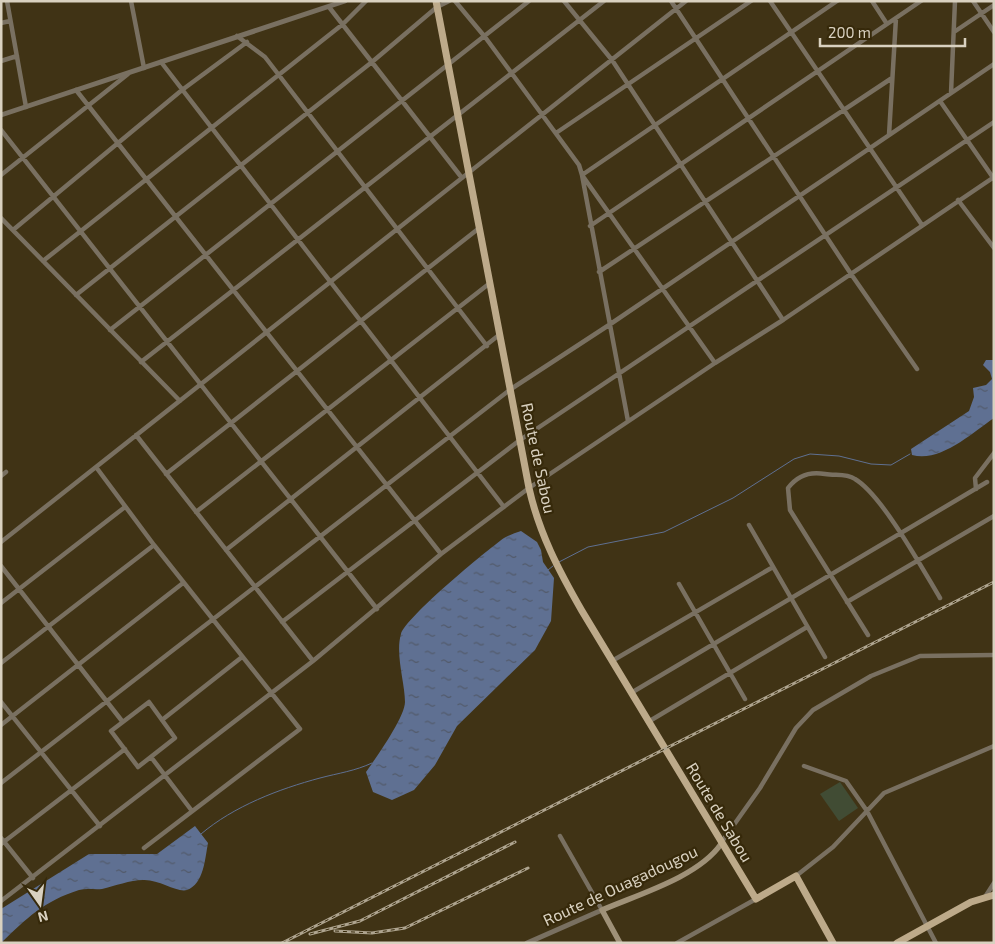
<svg xmlns="http://www.w3.org/2000/svg" width="995" height="944" font-family="'Exo 2',sans-serif">
	<style>
		.grass { fill: #414c34 }
		.water { fill: url(#water-ripples) }
		.lines { fill: none; stroke-linecap: round; stroke-linejoin: round }
		.stream { stroke: #5f7092; stroke-width: 1 }
		.minor { stroke: #797061; stroke-width: 4.5 }
		.tertiary { stroke: #797061; stroke-width: 5 }
		.secondary { stroke: #9f9178; stroke-width: 5.5 }
		.primary { stroke: #bdaa8a; stroke-width: 7 }
		.rail-casing { stroke: #aea48f; stroke-width: 3 }
		.rail { stroke: #36290a; stroke-width: 1; stroke-dasharray: 4; stroke-linecap: butt }
		.labels { text-anchor: middle; dominant-baseline: central; stroke-width: 4.5; stroke-linejoin: round; paint-order: stroke }
		.street-label { font-size: 16px; fill: #d9d1c0; stroke: #36290a }
	</style>
	<defs>
		<pattern id="water-ripples" width="26" height="14" patternUnits="userSpaceOnUse" patternTransform="scale(1.25)"><rect width="26" height="14" fill="#5f7092"/><path d="M2 4q2-2 4 0t4 0M15 11q2-2 4 0t4 0" fill="none" stroke="#525a6a"/></pattern>
	</defs>
	<rect width="100%" height="100%" fill="#403315"/>
	<!-- grass -->
	<path class="grass" d="M 840,782 L 858,808 L 839,821 L 820,794 Z"/>
	<!-- water -->
	<path class="water" d="M 986,360 L 994,360 L 994,418 C 972,433 940,463 912,455 L 911,449 L 969,411 L 974,397 L 973,388 L 986,385 L 992,379 L 990,372 L 983,365 Z
		M 521,531 L 537,542 L 541,550 L 543,562 L 554,578 L 551,621 L 535,650 L 457,726 L 435,765 L 414,790 L 392,800 L 373,792 L 366,772 C 376,758 405,717 405,702 C 405,683 395,654 401,634 C 406,617 486,551 504,538 C 509,535 515,533 521,531 Z
		M 195,826 L 208,843 C 205,858 204,884 187,890 C 177,893 159,879 143,880 C 130,880 115,886 102,889 C 95,890 87,888 79,890 C 44,901 27,918 1,943 L 1,909 L 89,854 L 157,854 Z"/>
	<g class="lines">
		<!-- stream -->
		<path class="stream" d="M 559,562 L 588,547 L 664,532 L 733,498 L 794,459 L 810,454 L 839,456 L 871,464 L 891,465 L 910,454
			M 548,570 L 553,566
			M 201,834 C 234,806 279,789 320,778 C 339,773 355,771 372,763"/>
		<!-- minor -->
		<path class="minor" d="M 7,1 L 26,107
			M 131,1 L 144,68
			M 455,1 L 485,37 L 579,165 L 582,175 L 715,363
			M 564,1 L 612,60 L 783,320
			M 671,1 L 851,274 L 917,369
			M 770,1 L 922,225
			M 872,1 L 887,24
			M 973,1 L 994,32
			M 329,7 L 462,178
			M 1,23 L 10,21
			M 954,32 L 994,5
			M 237,36 L 265,57 L 487,346
			M 1,61 L 17,56
			M 161,62 L 504,507
			M 76,90 L 441,554
			M 951,93 L 955,1
			M 940,101 L 994,179
			M 1,130 L 377,609
			M 556,133 L 751,1
			M 889,135 L 896,18
			M 1,175 L 128,74
			M 958,200 L 994,248
			M 1,218 L 180,401
			M 590,226 L 921,1
			M 13,230 L 182,90 L 247,42
			M 43,261 L 343,24 L 366,1
			M 599,272 L 892,78
			M 76,295 L 372,62 L 437,7 L 449,1
			M 110,330 L 529,1
			M 141,362 L 604,1
			M 628,421 L 582,175 L 837,1
			M 136,435 L 313,661
			M 96,467 L 154,545 L 300,729 L 144,848
			M 166,474 L 478,229
			M 1,476 L 6,472
			M 976,489 L 975,478 L 994,453
			M 196,512 L 490,283
			M 749,525 L 825,657
			M 1,542 L 686,1
			M 226,550 L 499,335
			M 1,566 L 122,721
			M 679,584 L 745,699
			M 847,602 L 994,516
			M 1,603 L 125,507
			M 282,622 L 520,440 L 994,122
			M 868,635 L 790,510 L 788,488 C 797,476 809,471 825,474 C 835,476 846,473 855,479 C 882,495 922,568 940,598
			M 612,661 L 773,567
			M 1,663 L 154,545
			M 631,693 L 987,482
			M 1,702 L 100,826
			M 149,702 L 175,738 L 138,767 L 111,731 Z
			M 162,720 L 242,657
			M 648,722 L 807,627
			M 1,725 L 183,583
			M 151,757 L 192,811
			M 804,766 L 846,781 L 867,811 L 936,943
			M 1,783 L 511,389 L 609,325 L 994,64
			M 560,836 L 602,910
			M 1,838 L 33,878
			M 721,843 L 760,788 L 796,728 L 813,710 L 871,676 L 920,656 L 994,655
			M 1,844 L 125,749
			M 796,876 L 833,847 L 884,793 L 994,746
			M 985,897 L 994,883
			M 1,901 L 313,661 L 441,554 L 529,488 L 715,363 L 783,320 L 994,177
			M 677,943 L 756,899"/>
		<!-- tertiary -->
		<path class="tertiary" d="M 1,115 L 345,1
			M 527,943 L 602,910"/>
		<!-- secondary -->
		<path class="secondary" d="M 620,943 L 602,910 C 639,894 698,877 721,844"/>
		<!-- primary -->
		<path class="primary" d="M 436,1 L 529,488 C 539,533 559,571 582,611 L 756,899 L 796,876 L 833,943
			M 897,943 L 971,902 L 994,895"/>
		<!-- rail casing -->
		<g class="rail-casing">
			<path id="rail" d="M 335,931 L 372,933 L 405,928 L 528,868
				M 310,934 L 360,921 L 515,842
				M 282,943 L 994,582"/>
		</g>
		<!-- rail -->
		<use href="#rail" class="rail"/>
	</g>
	<g class="labels">
		<!-- street labels -->
		<g class="street-label">
			<text transform="translate(539 458) rotate(78)">Route de Sabou</text>
			<text transform="translate(720 812) rotate(59)">Route de Sabou</text>
			<text transform="translate(620 885) rotate(-25)">Route de Ouagadougou</text>
		</g>
	</g>
	<!-- border -->
	<rect width="995" height="944" fill="none" stroke="#d9d1c0" stroke-width="5"/>
	<!-- north arrow -->
	<g transform="translate(40 904) rotate(166)" stroke="#36290a" stroke-width="4" paint-order="stroke">
	<path d="M0-4L9 19L0 12L-9 19Z" fill="#d9d1c0"/>
	<text y="-8" font-size="14" font-weight="bold" text-anchor="middle" fill="#d9d1c0">N</text>
	</g>
	<!-- scale -->
	<path d="M820 38v8h145v-8" fill="none" stroke="#d9d1c0" stroke-width="2.5"/>
	<text x="828" y="38" font-size="15" fill="#d9d1c0" stroke="#36290a" stroke-width="4" paint-order="stroke">200 m</text>
</svg>
